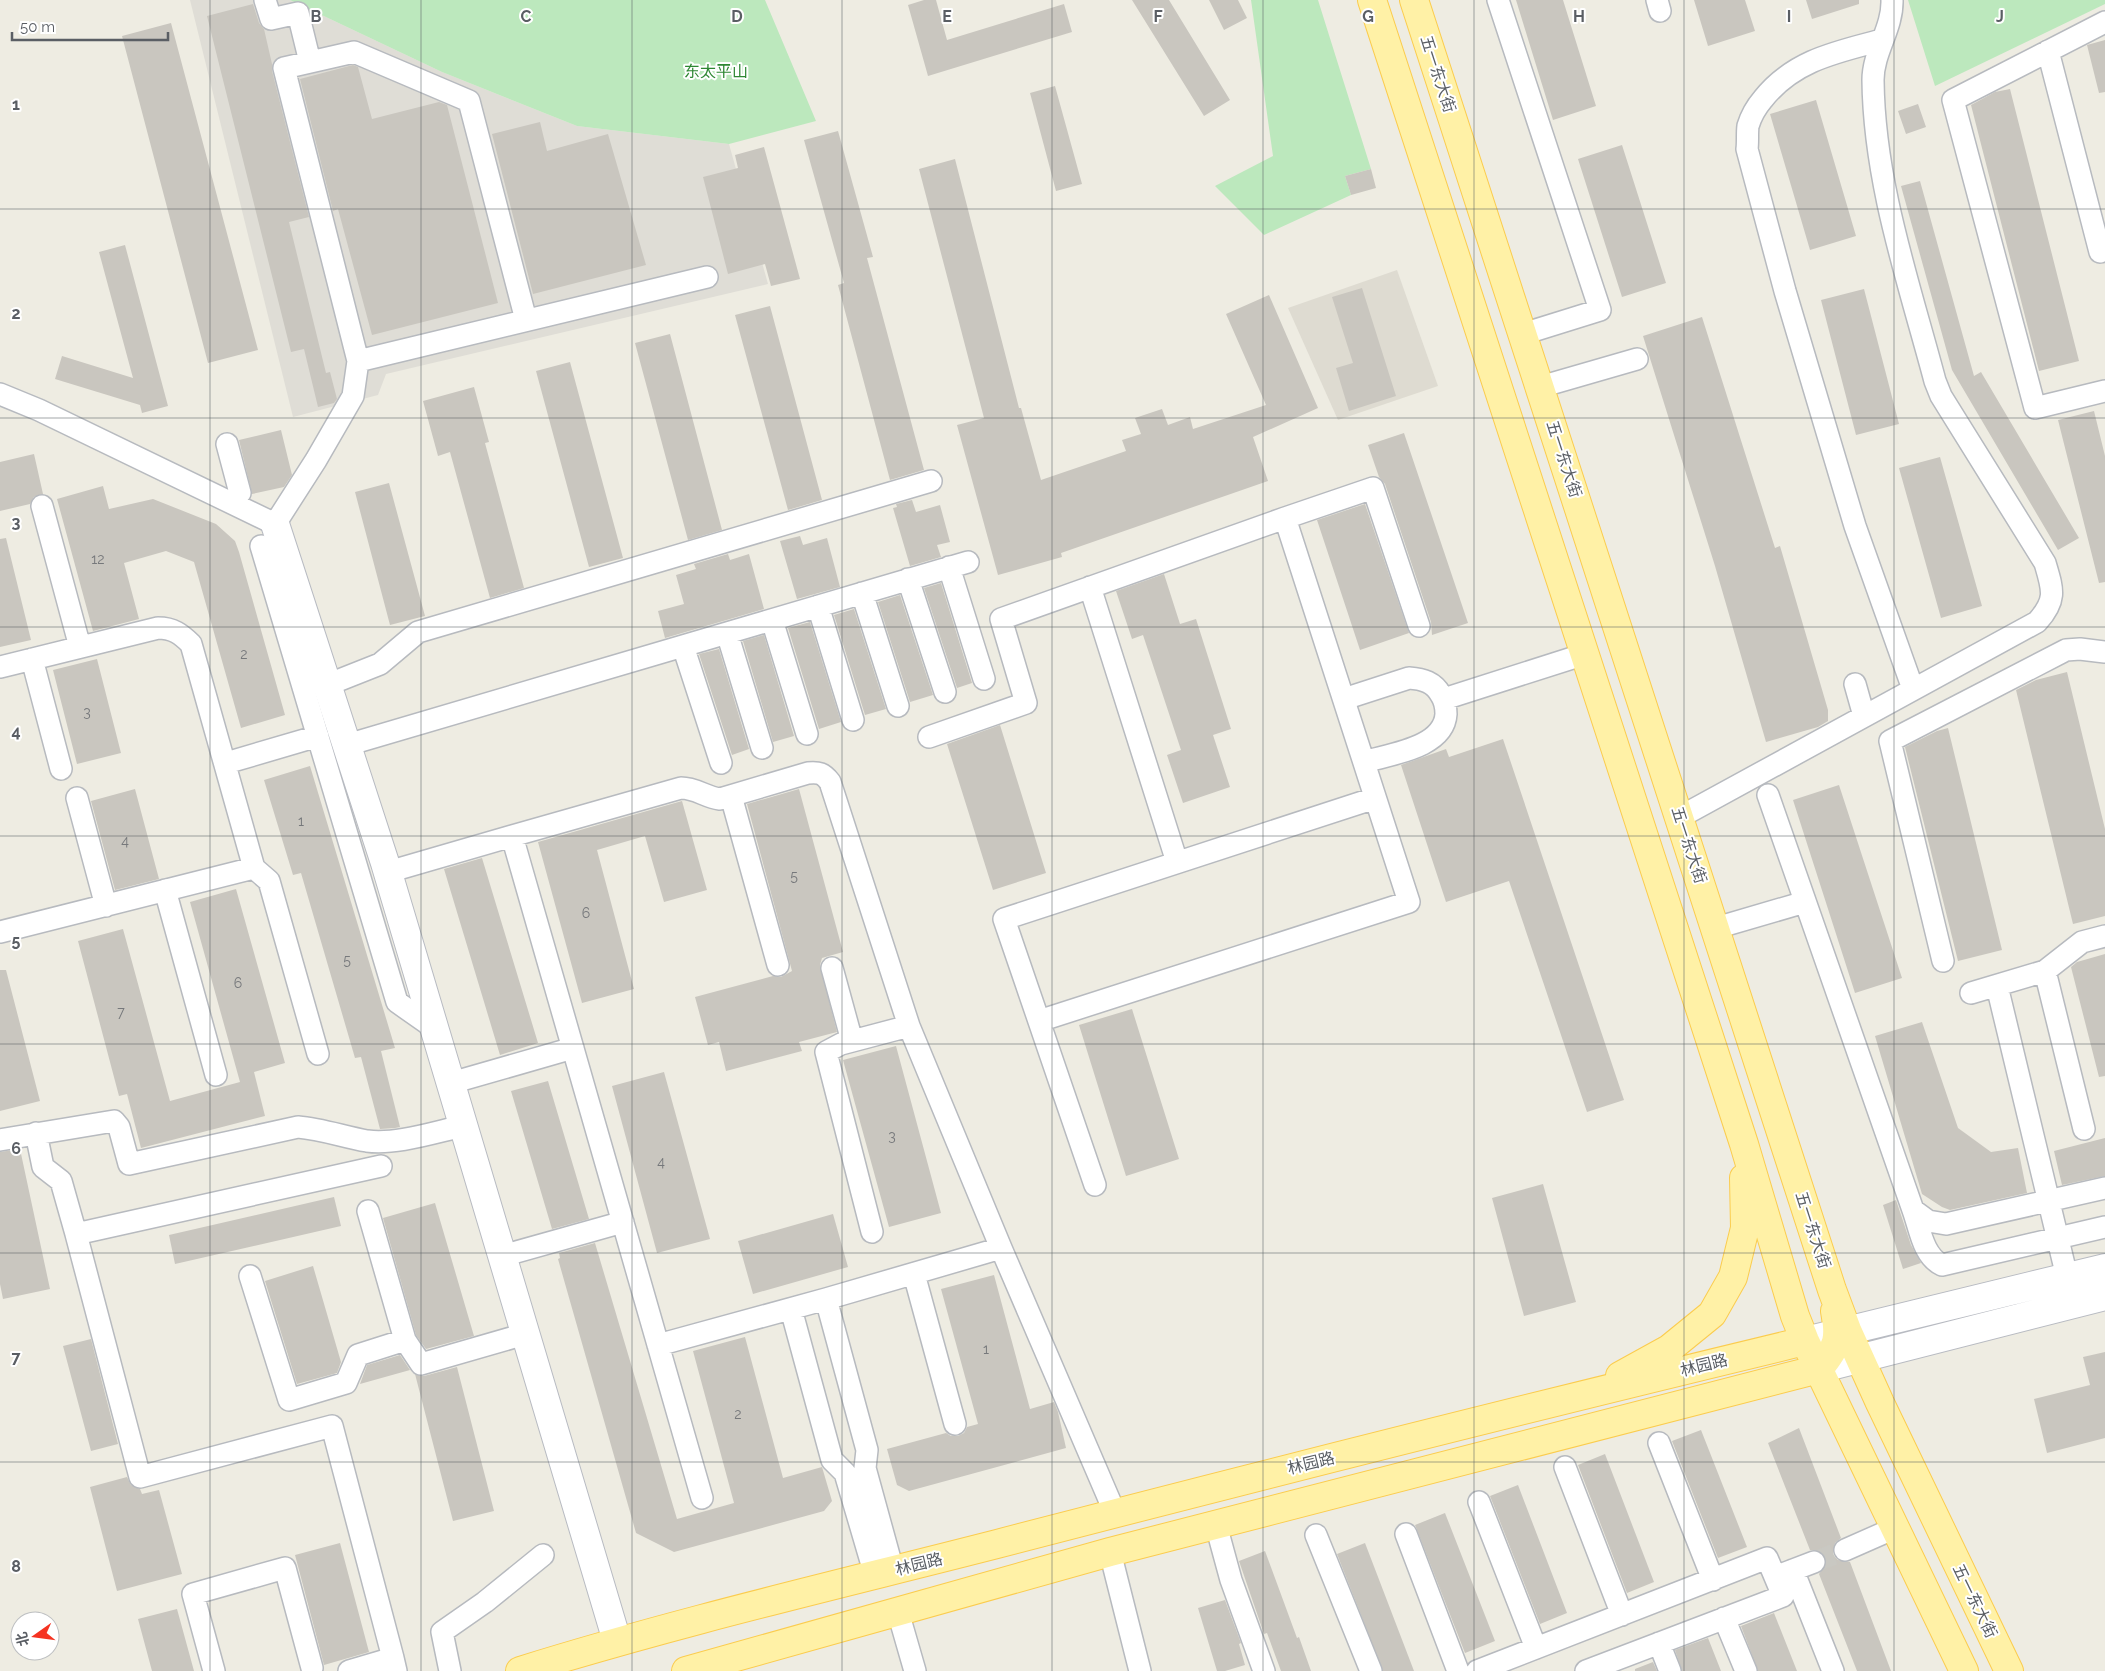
<svg xmlns="http://www.w3.org/2000/svg" width="2105" height="1671" font-family="Raleway,'Noto Sans SC',sans-serif">
	<style>
		.industrial { fill: #dfddd6 }
		.education { fill: #dedbd1 }
		.green { fill: #bce8bd }
		.building { fill: #c9c6bf }
		.lines { fill: none; stroke-linecap: round; stroke-linejoin: round }
		.street-tunnel { stroke: #c9c8c2; stroke-width: 21; stroke-dasharray: 21 11; stroke-linecap: butt }
		.street-casing { stroke: #b7babf; stroke-width: 24 }
		.secondary-casing { stroke: #b8bbc2; stroke-width: 30 }
		.primary-casing { stroke: #fbcc4e; stroke-width: 30 }
		.street { stroke: #fff; stroke-width: 21 }
		.secondary { stroke: #fff; stroke-width: 28 }
		.primary { stroke: #fff1a6; stroke-width: 28 }
		.grid { fill: none; stroke: #5a5e64; stroke-width: 1; stroke-opacity: 0.55 }
		.labels { text-anchor: middle; dominant-baseline: central; stroke-width: 4; stroke-linejoin: round; paint-order: stroke }
		.number-label { font-size: 14px; fill: #76787b }
		.park-label { font-size: 16px; fill: #2e8733; stroke: #fff }
		.street-label { font-size: 16px; fill: #5a5e64; stroke: #fff }
		.grid-label { font-size: 16px; text-anchor: middle; font-weight: bold; fill: #5a5e64; stroke: #fff; stroke-width: 4; stroke-linejoin: round; paint-order: stroke }
	</style>
	<rect width="100%" height="100%" fill="#eeece2"/>
	<!-- industrial -->
	<path class="industrial" d="M 190,0 L 290,0 L 442,72 L 577,126 L 729,144 L 768,284 L 386,374 L 378,395 L 293,417 Z"/>
	<!-- education -->
	<path class="education" d="M 1397,270 L 1438,386 L 1338,420 L 1288,308 Z"/>
	<!-- green -->
	<path class="green" d="M 290,0 L 765,0 L 816,121 L 729,144 L 577,126 L 442,72 Z
		M 1251,0 L 1318,0 L 1371,169 L 1345,176 L 1351,195 L 1264,235 L 1215,186 L 1273,156 Z
		M 1908,0 L 2105,0 L 2105,4 L 1935,86 Z"/>
	<!-- building -->
	<path class="building" d="M 924,0 L 936,0 L 947,40 L 1064,4 L 1072,32 L 928,76 L 908,5 Z
		M 1132,0 L 1169,0 L 1230,100 L 1204,116 Z
		M 1209,0 L 1238,0 L 1247,18 L 1224,30 Z
		M 1516,0 L 1563,0 L 1596,106 L 1553,120 Z
		M 1694,0 L 1745,0 L 1755,31 L 1708,46 Z
		M 1806,0 L 1859,0 L 1859,4 L 1812,19 Z
		M 253,4 L 259,23 L 264,29 L 272,64 L 272,71 L 309,217 L 289,222 L 326,373 L 330,372 L 337,399 L 334,403 L 318,407 L 304,349 L 291,352 L 207,16 Z
		M 171,23 L 258,350 L 208,363 L 122,36 Z
		M 2105,40 L 2105,92 L 2099,93 L 2087,45 Z
		M 353,65 L 358,67 L 372,119 L 439,102 L 447,105 L 498,303 L 372,335 L 338,209 L 333,211 L 300,79 Z
		M 1055,86 L 1082,184 L 1056,191 L 1030,93 Z
		M 2010,89 L 2079,361 L 2039,371 L 1971,105 L 1995,92 Z
		M 1816,100 L 1856,236 L 1810,250 L 1770,114 Z
		M 1918,104 L 1926,127 L 1906,134 L 1898,111 Z
		M 540,122 L 547,151 L 608,134 L 646,265 L 533,294 L 492,134 Z
		M 838,131 L 873,257 L 867,258 L 924,470 L 890,480 L 838,285 L 844,283 L 804,140 Z
		M 1622,145 L 1666,283 L 1622,297 L 1578,159 Z
		M 764,147 L 800,279 L 771,286 L 765,264 L 728,274 L 703,177 L 738,168 L 735,155 Z
		M 955,159 L 1019,408 L 1021,408 L 1041,480 L 1126,451 L 1122,440 L 1141,434 L 1135,418 L 1162,409 L 1168,425 L 1190,417 L 1193,429 L 1266,405 L 1226,314 L 1269,295 L 1318,408 L 1253,437 L 1268,481 L 1061,553 L 1062,557 L 998,575 L 957,425 L 984,418 L 919,169 Z
		M 1371,169 L 1376,188 L 1351,195 L 1345,176 Z
		M 1920,181 L 1974,376 L 1981,372 L 2079,538 L 2058,550 L 1952,370 L 1901,186 Z
		M 125,245 L 168,406 L 142,413 L 140,405 L 55,379 L 62,356 L 133,378 L 99,252 Z
		M 1362,288 L 1396,396 L 1349,411 L 1336,368 L 1353,363 L 1332,297 Z
		M 1864,289 L 1899,424 L 1856,435 L 1821,300 Z
		M 770,306 L 822,500 L 788,510 L 735,315 Z
		M 1702,317 L 1775,548 L 1780,546 L 1828,710 L 1828,721 L 1818,727 L 1766,742 L 1715,566 L 1643,336 Z
		M 670,334 L 722,530 L 688,540 L 635,343 Z
		M 570,362 L 623,558 L 589,567 L 536,371 Z
		M 474,387 L 489,442 L 485,443 L 524,588 L 490,598 L 450,452 L 438,456 L 423,401 Z
		M 2094,411 L 2105,456 L 2105,582 L 2099,583 L 2058,420 Z
		M 281,430 L 292,475 L 284,487 L 252,494 L 239,440 Z
		M 1404,433 L 1468,623 L 1432,635 L 1431,622 L 1385,484 L 1379,477 L 1368,445 Z
		M 34,454 L 43,494 L 34,497 L 30,504 L 0,511 L 0,462 Z
		M 1940,457 L 1982,606 L 1941,618 L 1899,468 Z
		M 389,483 L 425,616 L 390,625 L 355,492 Z
		M 103,486 L 109,509 L 153,499 L 216,524 L 235,541 L 239,552 L 285,715 L 241,728 L 194,562 L 166,551 L 124,563 L 139,619 L 93,631 L 57,499 Z
		M 912,500 L 916,512 L 940,505 L 950,542 L 937,545 L 941,557 L 910,566 L 893,508 L 897,507 L 896,504 Z
		M 1365,504 L 1409,633 L 1360,650 L 1317,520 Z
		M 800,536 L 803,545 L 827,538 L 840,587 L 797,599 L 780,541 Z
		M 6,538 L 31,640 L 0,647 L 0,539 Z
		M 728,554 L 730,560 L 749,554 L 764,609 L 665,638 L 658,611 L 684,604 L 676,575 L 696,569 L 694,564 Z
		M 1164,574 L 1180,624 L 1196,619 L 1231,729 L 1213,735 L 1230,787 L 1183,803 L 1167,755 L 1181,750 L 1143,635 L 1132,639 L 1116,591 Z
		M 941,583 L 972,683 L 957,688 L 924,588 Z
		M 900,595 L 933,695 L 910,702 L 878,602 Z
		M 854,609 L 886,709 L 865,715 L 834,615 Z
		M 810,622 L 841,722 L 819,729 L 788,628 Z
		M 764,635 L 794,736 L 773,742 L 743,641 Z
		M 719,649 L 749,749 L 732,755 L 699,654 Z
		M 97,659 L 121,753 L 77,764 L 53,670 Z
		M 2067,672 L 2105,829 L 2105,916 L 2073,924 L 2016,690 L 2036,680 Z
		M 1000,725 L 1046,873 L 993,890 L 947,744 Z
		M 1948,728 L 2002,950 L 1958,961 L 1905,747 L 1937,731 Z
		M 1503,739 L 1624,1100 L 1587,1112 L 1509,881 L 1446,902 L 1401,765 L 1446,749 L 1449,757 Z
		M 310,766 L 395,1048 L 381,1051 L 400,1127 L 395,1128 L 380,1129 L 361,1057 L 355,1058 L 301,873 L 293,875 L 264,780 Z
		M 1839,785 L 1902,978 L 1855,993 L 1793,800 Z
		M 135,789 L 159,879 L 115,890 L 91,801 Z
		M 799,789 L 843,952 L 822,958 L 820,965 L 837,1032 L 799,1042 L 802,1051 L 726,1071 L 719,1042 L 708,1045 L 695,997 L 773,976 L 781,977 L 792,971 L 747,804 Z
		M 682,801 L 707,890 L 664,902 L 645,836 L 597,850 L 634,989 L 582,1003 L 538,842 Z
		M 482,858 L 538,1043 L 500,1055 L 444,869 Z
		M 236,889 L 285,1063 L 254,1072 L 265,1116 L 141,1148 L 127,1094 L 119,1096 L 78,941 L 123,929 L 170,1101 L 240,1082 L 190,902 Z
		M 2105,954 L 2105,1076 L 2099,1077 L 2071,967 L 2077,962 Z
		M 0,970 L 6,970 L 40,1101 L 0,1111 Z
		M 1132,1009 L 1179,1159 L 1126,1176 L 1079,1025 Z
		M 1922,1022 L 1958,1128 L 1991,1152 L 2018,1148 L 2027,1193 L 1950,1210 L 1942,1207 L 1922,1194 L 1875,1036 Z
		M 896,1046 L 941,1213 L 889,1227 L 843,1060 Z
		M 664,1072 L 710,1239 L 657,1253 L 612,1086 Z
		M 548,1081 L 589,1219 L 552,1229 L 511,1091 Z
		M 2105,1138 L 2105,1176 L 2062,1185 L 2054,1151 Z
		M 20,1149 L 50,1289 L 3,1299 L 0,1284 L 0,1152 Z
		M 1543,1184 L 1576,1302 L 1524,1316 L 1492,1198 Z
		M 334,1197 L 341,1226 L 175,1264 L 169,1235 Z
		M 1896,1200 L 1911,1245 L 1921,1263 L 1903,1269 L 1883,1205 Z
		M 435,1203 L 474,1336 L 426,1349 L 416,1335 L 383,1218 Z
		M 833,1214 L 848,1267 L 753,1294 L 738,1241 Z
		M 595,1243 L 677,1519 L 734,1503 L 693,1351 L 745,1337 L 783,1478 L 822,1467 L 832,1501 L 824,1511 L 674,1552 L 636,1533 L 558,1259 L 560,1258 L 559,1253 Z
		M 313,1266 L 341,1362 L 337,1373 L 297,1384 L 265,1281 Z
		M 994,1275 L 1030,1409 L 1054,1402 L 1058,1412 L 1066,1448 L 909,1491 L 897,1485 L 887,1449 L 946,1433 L 951,1436 L 958,1436 L 964,1433 L 967,1427 L 978,1424 L 941,1289 Z
		M 91,1339 L 118,1444 L 91,1451 L 63,1346 Z
		M 2105,1352 L 2105,1438 L 2047,1453 L 2034,1399 L 2090,1385 L 2083,1357 Z
		M 400,1355 L 410,1370 L 360,1384 L 367,1365 Z
		M 457,1367 L 494,1511 L 453,1521 L 415,1374 L 424,1376 Z
		M 1799,1428 L 1841,1538 L 1835,1543 L 1833,1555 L 1838,1560 L 1850,1562 L 1891,1671 L 1857,1671 L 1819,1574 L 1826,1564 L 1825,1557 L 1816,1550 L 1810,1550 L 1768,1443 Z
		M 1701,1430 L 1747,1547 L 1718,1558 L 1672,1441 Z
		M 1605,1454 L 1654,1582 L 1627,1593 L 1578,1465 Z
		M 127,1477 L 131,1485 L 140,1489 L 142,1494 L 159,1490 L 182,1574 L 117,1591 L 90,1487 Z
		M 1518,1485 L 1567,1613 L 1540,1624 L 1490,1496 Z
		M 1445,1513 L 1495,1641 L 1465,1653 L 1415,1525 Z
		M 340,1543 L 369,1652 L 324,1665 L 295,1555 Z
		M 1365,1543 L 1414,1671 L 1383,1671 L 1337,1554 Z
		M 1265,1551 L 1297,1638 L 1299,1637 L 1311,1671 L 1281,1671 L 1267,1633 L 1264,1634 L 1239,1561 Z
		M 1225,1600 L 1241,1643 L 1239,1644 L 1245,1665 L 1225,1671 L 1217,1671 L 1198,1608 Z
		M 177,1609 L 194,1671 L 152,1671 L 138,1619 Z
		M 1774,1613 L 1797,1671 L 1758,1671 L 1741,1626 Z
		M 1708,1638 L 1721,1671 L 1682,1671 L 1675,1650 Z
		M 1653,1662 L 1657,1671 L 1635,1671 L 1635,1669 Z"/>
	<g class="lines">
		<!-- street-tunnel -->
		<path class="street-tunnel" d="M 1814,1562 L 1845,1550"/>
		<!-- street casing -->
		<g class="street-casing">
			<path id="street" d="M 265,0 L 271,19 L 298,13 L 310,62
				M 1498,0 L 1600,310 L 1523,334
				M 1657,0 L 1660,11
				M 2105,22 L 1953,100 L 2035,408 L 2105,391
				M 1882,40 C 1837,52 1794,60 1763,99 C 1757,106 1751,116 1748,126 C 1747,133 1748,142 1747,149 L 1785,291 L 1855,526 L 1913,689
				M 2048,51 L 2100,252
				M 358,361 L 284,68 L 354,52 L 469,101 L 526,320
				M 1540,387 L 1637,359
				M 0,394 L 39,410 L 275,524 L 316,460 L 353,396 L 358,361 L 707,277
				M 227,444 L 240,493
				M 42,506 L 80,647
				M 1285,518 L 1373,488 L 1419,626
				M 261,546 L 397,1002 L 434,1028
				M 949,567 L 984,679
				M 908,579 L 945,692
				M 1090,587 L 1177,862
				M 862,593 L 898,706
				M 818,606 L 853,720
				M 772,620 L 807,734
				M 727,633 L 762,748
				M 683,646 L 721,763
				M 32,659 L 61,769
				M 0,667 L 158,628 C 173,628 181,634 191,644 L 254,868 L 269,881 L 318,1054
				M 1855,684 L 1864,716
				M 327,685 L 380,664 L 418,632 L 931,481
				M 1344,699 L 1409,678 C 1423,679 1434,682 1441,695 C 1445,701 1446,707 1446,714 C 1444,748 1390,754 1364,762
				M 1444,699 L 1585,654
				M 929,737 L 1026,703 L 1001,619 L 1285,518 L 1409,902 L 1039,1021
				M 347,745 L 968,562
				M 226,763 L 318,736
				M 1768,795 L 1913,1210 L 1928,1221 L 1946,1224 L 2105,1188
				M 731,796 L 778,965
				M 77,798 L 106,906
				M 1680,817 L 2037,622 C 2057,600 2053,590 2045,563 L 1941,396 L 1935,381 C 1909,283 1874,183 1873,80 C 1873,52 1893,28 1892,0
				M 388,872 L 512,836
				M 165,890 L 216,1075
				M 1716,928 L 1805,902
				M 0,932 L 254,868
				M 1943,961 L 1890,741 L 2066,650 L 2080,649 L 2105,652
				M 832,968 L 852,1041
				M 2045,971 L 2084,1129
				M 1997,986 L 2067,1277
				M 1971,993 L 2045,971 L 2082,942 L 2105,936
				M 451,1083 L 573,1048
				M 36,1133 L 43,1167 L 61,1181 L 76,1234
				M 0,1140 L 114,1121 L 119,1127 L 129,1164 L 298,1127 C 322,1129 344,1137 367,1141 C 396,1145 435,1132 463,1126
				M 381,1166 L 76,1234 L 140,1477 L 332,1426 L 393,1658
				M 1095,1185 L 1004,919 L 1375,798
				M 1913,1210 C 1920,1229 1923,1256 1942,1265 L 2105,1227
				M 872,1232 L 826,1052 L 841,1044 L 909,1026
				M 502,1256 L 623,1222
				M 914,1274 L 955,1424
				M 250,1276 L 289,1400 L 346,1383 L 358,1355 L 405,1340 L 368,1211
				M 826,1299 L 867,1450 L 865,1468 L 893,1570
				M 791,1309 L 832,1460 L 845,1473 L 875,1575
				M 405,1340 L 421,1364 L 525,1334
				M 658,1345 L 826,1299 L 1001,1248
				M 1659,1443 L 1713,1580
				M 1565,1467 L 1622,1615
				M 702,1498 L 512,836 L 681,788 C 696,788 705,797 720,799 L 808,773 C 819,772 823,773 830,782 L 909,1026 L 1001,1248 L 1115,1513
				M 1479,1502 L 1536,1648
				M 1216,1525 L 1231,1580 L 1264,1671
				M 1406,1534 L 1458,1671
				M 1316,1535 L 1371,1671
				M 1845,1550 L 1895,1528
				M 1110,1552 L 1140,1671
				M 1793,1570 L 1833,1671
				M 1780,1575 L 1814,1562
				M 898,1612 L 915,1671
				M 1724,1618 L 1746,1671
				M 1659,1643 L 1670,1671
				M 214,1671 L 193,1594 L 285,1568 L 312,1668
				M 349,1671 L 393,1658 L 396,1671
				M 450,1671 L 442,1632 L 485,1602 L 543,1555
				M 1477,1671 L 1767,1558 L 1783,1596 L 1586,1671"/>
		</g>
		<!-- secondary casing -->
		<g class="secondary-casing">
			<path id="secondary" d="M 275,524 L 385,863 L 617,1641
				M 1805,1341 L 2105,1268
				M 1819,1369 L 2105,1296"/>
		</g>
		<!-- primary casing -->
		<g class="primary-casing">
			<path id="primary" d="M 1372,0 L 1744,1144 L 1795,1316 L 1805,1341 L 1964,1671
				M 1414,0 L 1832,1290 L 1847,1330 L 1880,1403 L 2009,1671
				M 1620,1376 L 1669,1349 L 1712,1314 L 1733,1277 L 1745,1228 L 1744,1178
				M 520,1671 C 677,1622 837,1585 997,1544 C 1266,1474 1535,1406 1805,1341
				M 686,1671 L 1110,1552 L 1819,1369 C 1838,1346 1840,1339 1835,1311"/>
		</g>
		<!-- street -->
		<use href="#street" class="street"/>
		<!-- secondary -->
		<use href="#secondary" class="secondary"/>
		<!-- primary -->
		<use href="#primary" class="primary"/>
	</g>
	<!-- grid -->
	<path class="grid" d="M 210,0 L 210,1671M 421,0 L 421,1671M 632,0 L 632,1671M 842,0 L 842,1671M 1052,0 L 1052,1671M 1263,0 L 1263,1671M 1474,0 L 1474,1671M 1684,0 L 1684,1671M 1894,0 L 1894,1671M 0,209 L 2105,209M 0,418 L 2105,418M 0,627 L 2105,627M 0,836 L 2105,836M 0,1044 L 2105,1044M 0,1253 L 2105,1253M 0,1462 L 2105,1462"/>
	<g class="labels">
		<!-- number labels -->
		<g class="number-label">
			<text x="98" y="559">12</text>
			<text x="244" y="654">2</text>
			<text x="87" y="712">3</text>
			<text x="301" y="821">1</text>
			<text x="125" y="841">4</text>
			<text x="794" y="876">5</text>
			<text x="586" y="913">6</text>
			<text x="347" y="960">5</text>
			<text x="238" y="983">6</text>
			<text x="121" y="1012">7</text>
			<text x="892" y="1136">3</text>
			<text x="661" y="1162">4</text>
			<text x="986" y="1349">1</text>
			<text x="738" y="1414">2</text>
		</g>
		<!-- park labels -->
		<g class="park-label">
			<text x="716" y="71">东太平山</text>
		</g>
		<!-- street labels -->
		<g class="street-label">
			<text transform="translate(1438 74) rotate(72)">五一东大街</text>
			<text transform="translate(1564 459) rotate(72)">五一东大街</text>
			<text transform="translate(1689 845) rotate(72)">五一东大街</text>
			<text transform="translate(1813 1230) rotate(72)">五一东大街</text>
			<text transform="translate(1704 1365) rotate(-14)">林园路</text>
			<text transform="translate(1311 1463) rotate(-14)">林园路</text>
			<text transform="translate(919 1564) rotate(-14)">林园路</text>
			<text transform="translate(1975 1601) rotate(64)">五一东大街</text>
		</g>
	</g>
	<g class="grid-label">
		<text x="316" y="22">B</text>
		<text x="526" y="22">C</text>
		<text x="737" y="22">D</text>
		<text x="947" y="22">E</text>
		<text x="1158" y="22">F</text>
		<text x="1368" y="22">G</text>
		<text x="1579" y="22">H</text>
		<text x="1789" y="22">I</text>
		<text x="2000" y="22">J</text>
		<text x="16" y="110">1</text>
		<text x="16" y="319">2</text>
		<text x="16" y="528">3</text>
		<text x="16" y="737">4</text>
		<text x="16" y="946">5</text>
		<text x="16" y="1154">6</text>
		<text x="16" y="1363">7</text>
		<text x="16" y="1572">8</text>
	</g>
	<!-- north arrow -->
	<g transform="translate(35 1636) rotate(256)"><circle r="24" fill="#ffffff" stroke="#bdbfc1"/>
	<path d="M0-4L9 19L0 12L-9 19Z" fill="#f53321"/>
	<text y="-8" font-size="14" font-weight="bold" text-anchor="middle" fill="#5a5e64">北</text>
	</g>
	<!-- scale -->
	<path d="M12 32v8h156v-8" fill="none" stroke="#5a5e64" stroke-width="2.5"/>
	<text x="20" y="32" font-size="15" fill="#5a5e64" stroke="#ffffff" stroke-width="4" paint-order="stroke">50 m</text>
</svg>
